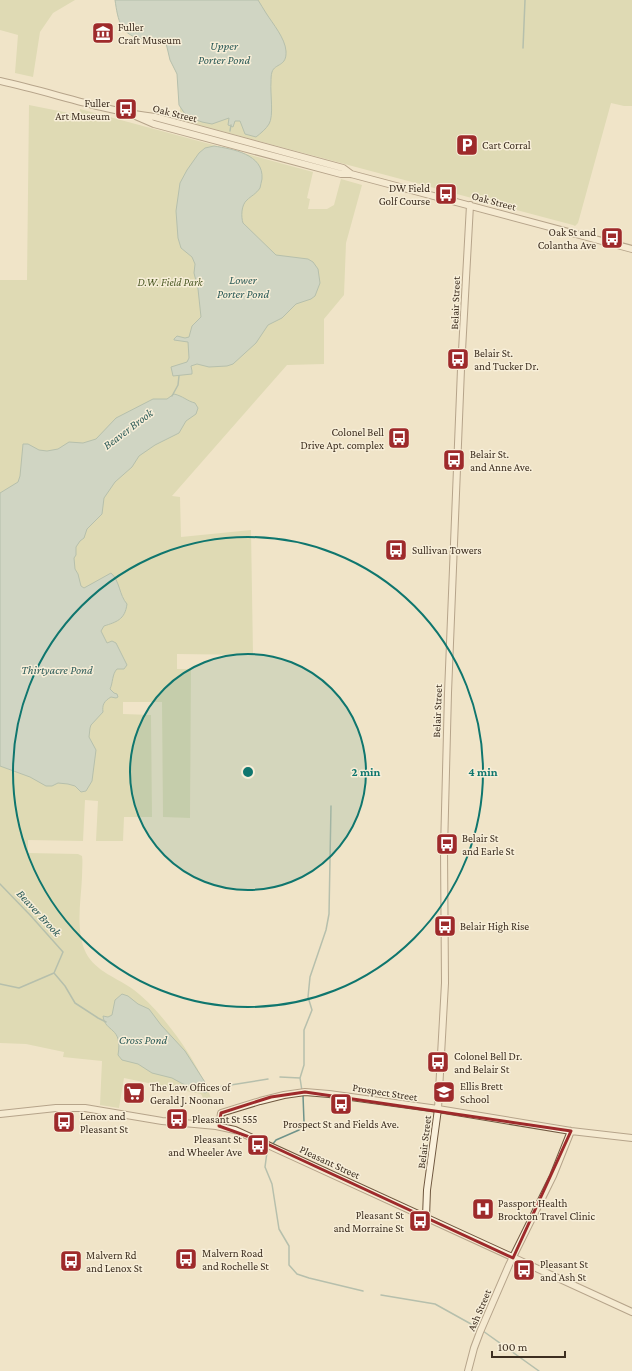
<svg xmlns="http://www.w3.org/2000/svg" width="632" height="1371" font-family="'Crimson Pro',serif">
	<style>
		.green { fill: #c9cf9b }
		.water { fill: #a9c4bc; stroke: #6f938a }
		.lines { fill: none; stroke-linecap: round; stroke-linejoin: round }
		.stream { stroke: #6f938a; stroke-width: 1.5 }
		.secondary-casing { stroke: #6f573f; stroke-width: 8 }
		.secondary { stroke: #faf1dc; stroke-width: 6 }
		.marked { fill: none; stroke: #9e2a2b; stroke-width: 3; stroke-linejoin: round }
		.ring { fill: none; stroke: #0f766e; stroke-width: 2 }
		.labels { text-anchor: middle; dominant-baseline: central; stroke-width: 3; stroke-linejoin: round; paint-order: stroke }
		.poi-label { font-size: 11px; fill: #3d2e20; stroke: #f7eed8; text-anchor: start }
		.street-label { font-size: 11px; fill: #3d2e20; stroke: #f7eed8 }
		.park-label { font-size: 11px; font-style: italic; fill: #4d5a26; stroke: #f7eed8 }
		.water-label { font-size: 12px; font-style: italic; fill: #2f5d5a; stroke: #f7eed8 }
		.centre { fill: #0f766e; stroke: #f7eed8; stroke-width: 2 }
		.ring-label { font-size: 12px; text-anchor: middle; font-weight: bold; fill: #0f766e; stroke: #f7eed8; stroke-width: 3; stroke-linejoin: round; paint-order: stroke }
	</style>
	<rect width="100%" height="100%" fill="#f0e4c8"/>
	<!-- green -->
	<path class="green" d="M 0,0 L 75,0 L 53,13 L 40,32 L 33,77 L 15,73 L 18,35 L 0,30 Z
		M 180,0 L 632,0 L 632,106 L 624,106 L 611,103 L 578,223 L 575,226 L 573,225 L 180,120 Z
		M 29,105 L 79,115 L 80,109 L 313,172 L 307,198 L 310,199 L 308,209 L 327,209 L 334,205 L 341,179 L 362,185 L 346,243 L 344,295 L 324,319 L 324,364 L 287,365 L 172,496 L 180,497 L 181,537 L 251,530 L 253,655 L 177,654 L 177,669 L 191,669 L 190,818 L 163,817 L 162,702 L 123,702 L 123,714 L 151,715 L 152,817 L 124,817 L 123,841 L 96,841 L 98,801 L 85,800 L 83,841 L 28,840 L 28,853 L 78,854 L 82,856 C 83,862 82,870 82,877 C 81,901 75,930 86,953 C 96,972 118,978 134,990 C 163,1012 199,1063 211,1098 L 203,1098 L 201,1094 L 124,1078 L 119,1108 L 100,1105 L 102,1061 L 63,1057 L 64,1052 L 26,1044 L 0,1043 L 0,280 L 27,280 Z"/>
	<!-- water -->
	<path class="water" d="M 115,0 L 258,0 C 261,4 263,9 266,13 C 273,24 285,38 286,51 C 287,67 275,63 272,72 C 271,75 271,79 271,82 C 270,93 274,116 269,124 C 266,129 261,133 256,137 L 245,134 L 240,121 L 235,121 L 233,127 L 228,125 L 229,118 L 212,124 L 202,122 L 191,118 L 185,114 L 179,105 L 177,74 L 170,60 L 166,43 C 156,38 154,40 144,39 C 120,36 118,20 115,0 Z
		M 214,146 C 232,149 264,154 262,179 C 261,182 261,185 260,188 C 256,194 251,196 247,200 C 241,205 241,217 243,223 L 276,255 L 308,259 L 313,262 L 318,269 L 320,283 L 315,296 L 311,299 L 296,304 L 282,318 L 268,325 L 256,343 L 233,364 L 227,366 L 209,367 L 197,364 L 191,366 L 192,371 L 192,374 L 173,376 L 171,367 L 187,362 L 189,358 L 188,342 L 174,340 L 174,339 L 177,336 L 185,338 L 189,337 L 192,326 L 201,317 L 198,289 L 194,273 L 195,264 L 192,257 L 181,248 L 178,238 L 176,211 L 180,183 L 187,170 L 199,153 L 205,148 Z
		M 174,394 C 183,396 187,401 195,403 L 198,408 L 196,414 L 186,421 L 179,433 L 155,445 L 139,456 L 132,467 L 115,482 L 104,498 L 102,514 L 87,529 L 84,538 L 80,541 L 76,547 L 76,555 L 74,558 L 75,569 L 78,574 L 81,586 L 84,588 L 111,573 C 120,581 119,595 127,604 C 125,620 116,622 104,626 L 101,631 L 107,643 L 112,641 L 116,643 L 127,665 L 124,669 L 117,669 C 112,674 113,683 110,689 L 114,693 L 117,694 L 118,697 L 116,698 L 111,697 C 104,701 102,705 103,712 L 91,725 L 90,728 L 89,737 L 96,750 L 92,781 L 86,791 L 81,792 L 75,786 L 68,784 L 58,783 L 52,786 L 46,786 L 30,777 L 0,766 L 0,493 L 18,482 L 20,476 L 23,444 L 28,444 L 39,450 L 47,451 L 58,449 L 69,442 L 83,443 L 96,439 L 116,418 L 153,399 L 167,399 Z
		M 122,994 L 128,996 L 138,1004 L 149,1009 L 161,1025 L 185,1051 L 210,1090 L 205,1093 L 197,1088 L 183,1084 L 172,1078 L 152,1073 L 138,1064 L 122,1060 L 118,1055 C 123,1026 105,1033 103,1016 L 108,1017 L 112,1015 L 115,1000 Z"/>
	<g class="lines">
		<!-- stream -->
		<path class="stream" d="M 523,48 L 525,0
			M 230,131 L 231,125
			M 172,396 L 178,385 L 179,376
			M 0,884 L 31,916 L 63,952 L 54,973 L 65,986 L 75,1003 L 98,1018 L 106,1022
			M 0,984 L 19,988 L 54,973
			M 280,1077 L 300,1078 L 302,1091
			M 300,1078 L 304,1065 L 304,1030 L 312,1010 L 308,997 L 310,977 L 326,930 L 329,914 L 331,806
			M 218,1087 L 268,1079
			M 272,1145 L 276,1140 L 299,1130 L 304,1122 L 303,1095
			M 270,1148 L 267,1152 L 265,1167 L 272,1184 L 279,1229 L 289,1246 L 289,1265 L 297,1274 L 309,1278 L 363,1291
			M 381,1295 L 435,1304 L 480,1329
			M 483,1331 L 539,1371"/>
		<!-- secondary casing -->
		<g class="secondary-casing">
			<path id="secondary" d="M 0,81 C 51,92 103,111 155,117 L 343,168 L 351,174
				M 131,114 L 154,124 L 341,174 L 351,174 L 632,249
				M 0,1114 L 56,1108 L 85,1108 L 162,1121 L 216,1126 L 235,1130 L 632,1312
				M 219,1126 L 221,1113 L 260,1101 L 284,1095 L 305,1092 L 329,1094 L 438,1109 L 571,1131 L 632,1138
				M 426,1217 L 427,1190 L 438,1109 L 445,983 L 444,850 L 448,693 L 461,369 L 470,205
				M 468,1371 L 474,1348 L 480,1332 L 509,1265 L 553,1176 L 571,1131"/>
		</g>
		<!-- secondary -->
		<use href="#secondary" class="secondary"/>
	</g>
	<!-- marked area -->
	<path d="M0 0H632V1371H0ZM 305,1092 L 571,1131 L 513,1258 L 263,1142 L 219,1126 L 221,1113 L 271,1097 Z" fill="#f0e4c8" fill-opacity=".55" fill-rule="evenodd"/>
	<path class="marked" d="M 305,1092 L 571,1131 L 513,1258 L 263,1142 L 219,1126 L 221,1113 L 271,1097 Z"/>
	<!-- distance rings -->
	<circle cx="248" cy="772" r="118" fill="#0f766e" fill-opacity=".12"/>
	<g class="ring">
		<circle cx="248" cy="772" r="118"/>
		<circle cx="248" cy="772" r="235"/>
	</g>
	<!-- icons -->
	<defs>
		<g id="museum-square" transform="scale(1.15)"><rect x="-9" y="-9" width="18" height="18" rx="4" fill="#9e2a2b" stroke="#f7eed8"/><path d="M0-6L6-3V-2H-6V-3ZM-5-1h2V3h-2ZM-1-1h2V3h-2ZM3-1h2V3H3ZM-6 4H6V6H-6Z" fill="#fff"/></g>
		<g id="bus-square" transform="scale(1.15)"><rect x="-9" y="-9" width="18" height="18" rx="4" fill="#9e2a2b" stroke="#f7eed8"/><path d="M-5-6H5V4H4V6H2V4H-2V6H-4V4H-5ZM-3.5-4V0h7V-4ZM-3.5 1.2v1.5H-2V1.2ZM2 1.2v1.5H3.5V1.2Z" fill="#fff"/></g>
		<g id="parking-square" transform="scale(1.15)"><rect x="-9" y="-9" width="18" height="18" rx="4" fill="#9e2a2b" stroke="#f7eed8"/><path d="M-3.5-5.5H1a3.5 3.5 0 0 1 0 7H-1V5.5H-3.5ZM-1-3.4V-.6H.8a1.4 1.4 0 0 0 0-2.8Z" fill="#fff"/></g>
		<g id="school-square" transform="scale(1.15)"><rect x="-9" y="-9" width="18" height="18" rx="4" fill="#9e2a2b" stroke="#f7eed8"/><path d="M0-5L7-2L0 1L-7-2ZM-4 1L0 2.5L4 1V4Q0 6-4 4Z" fill="#fff"/></g>
		<g id="supermarket-square" transform="scale(1.15)"><rect x="-9" y="-9" width="18" height="18" rx="4" fill="#9e2a2b" stroke="#f7eed8"/><path d="M-6-5.5h2.5l.6 2H6L4.5 2H-2.5L-4.4-4H-6ZM-1.5 3.2a1.3 1.3 0 1 0 .1 0ZM3 3.2a1.3 1.3 0 1 0 .1 0Z" fill="#fff"/></g>
		<g id="hospital-square" transform="scale(1.15)"><rect x="-9" y="-9" width="18" height="18" rx="4" fill="#9e2a2b" stroke="#f7eed8"/><path d="M-5-5h3v3.5h4V-5h3V5h-3V1.5h-4V5h-3Z" fill="#fff"/></g>
	</defs>
	<g fill-rule="evenodd">
		<use href="#museum-square" x="103" y="33"/>
		<use href="#bus-square" x="126" y="109"/>
		<use href="#parking-square" x="467" y="145"/>
		<use href="#bus-square" x="446" y="194"/>
		<use href="#bus-square" x="612" y="238"/>
		<use href="#bus-square" x="458" y="359"/>
		<use href="#bus-square" x="399" y="438"/>
		<use href="#bus-square" x="454" y="460"/>
		<use href="#bus-square" x="396" y="550"/>
		<use href="#bus-square" x="447" y="844"/>
		<use href="#bus-square" x="445" y="926"/>
		<use href="#bus-square" x="438" y="1062"/>
		<use href="#school-square" x="444" y="1092"/>
		<use href="#supermarket-square" x="134" y="1093"/>
		<use href="#bus-square" x="341" y="1104"/>
		<use href="#bus-square" x="177" y="1119"/>
		<use href="#bus-square" x="64" y="1122"/>
		<use href="#bus-square" x="258" y="1145"/>
		<use href="#hospital-square" x="483" y="1209"/>
		<use href="#bus-square" x="420" y="1221"/>
		<use href="#bus-square" x="186" y="1259"/>
		<use href="#bus-square" x="71" y="1261"/>
		<use href="#bus-square" x="524" y="1270"/>
	</g>
	<g class="labels">
		<!-- poi labels -->
		<g class="poi-label">
			<text x="118" y="27">Fuller<tspan x="118" dy="13">Craft Museum</tspan></text>
			<text x="110" y="103" text-anchor="end">Fuller<tspan x="110" dy="13">Art Museum</tspan></text>
			<text x="482" y="145">Cart Corral</text>
			<text x="430" y="188" text-anchor="end">DW Field<tspan x="430" dy="13">Golf Course</tspan></text>
			<text x="596" y="232" text-anchor="end">Oak St and<tspan x="596" dy="13">Colantha Ave</tspan></text>
			<text x="474" y="353">Belair St.<tspan x="474" dy="13">and Tucker Dr.</tspan></text>
			<text x="384" y="432" text-anchor="end">Colonel Bell<tspan x="384" dy="13">Drive Apt. complex</tspan></text>
			<text x="470" y="454">Belair St.<tspan x="470" dy="13">and Anne Ave.</tspan></text>
			<text x="412" y="550">Sullivan Towers</text>
			<text x="462" y="838">Belair St<tspan x="462" dy="13">and Earle St</tspan></text>
			<text x="460" y="926">Belair High Rise</text>
			<text x="454" y="1056">Colonel Bell Dr.<tspan x="454" dy="13">and Belair St</tspan></text>
			<text x="460" y="1086">Ellis Brett<tspan x="460" dy="13">School</tspan></text>
			<text x="150" y="1087">The Law Offices of<tspan x="150" dy="13">Gerald J. Noonan</tspan></text>
			<text x="80" y="1116">Lenox and<tspan x="80" dy="13">Pleasant St</tspan></text>
			<text x="192" y="1119">Pleasant St 555</text>
			<text x="341" y="1124" text-anchor="middle">Prospect St and Fields Ave.</text>
			<text x="242" y="1139" text-anchor="end">Pleasant St<tspan x="242" dy="13">and Wheeler Ave</tspan></text>
			<text x="498" y="1203">Passport Health<tspan x="498" dy="13">Brockton Travel Clinic</tspan></text>
			<text x="404" y="1215" text-anchor="end">Pleasant St<tspan x="404" dy="13">and Morraine St</tspan></text>
			<text x="202" y="1253">Malvern Road<tspan x="202" dy="13">and Rochelle St</tspan></text>
			<text x="86" y="1255">Malvern Rd<tspan x="86" dy="13">and Lenox St</tspan></text>
			<text x="540" y="1264">Pleasant St<tspan x="540" dy="13">and Ash St</tspan></text>
		</g>
		<!-- street labels -->
		<g class="street-label">
			<text transform="translate(175 113) rotate(14)">Oak Street</text>
			<text transform="translate(494 201) rotate(15)">Oak Street</text>
			<text transform="translate(455 303) rotate(-88)">Belair Street</text>
			<text transform="translate(437 711) rotate(-88)">Belair Street</text>
			<text transform="translate(385 1092) rotate(9)">Prospect Street</text>
			<text transform="translate(424 1142) rotate(-83)">Belair Street</text>
			<text transform="translate(330 1162) rotate(25)">Pleasant Street</text>
			<text transform="translate(479 1310) rotate(-67)">Ash Street</text>
		</g>
		<!-- park labels -->
		<g class="park-label">
			<text x="170" y="282">D.W. Field Park</text>
		</g>
		<!-- water labels -->
		<g class="water-label">
			<text x="224" y="46">Upper<tspan x="224" dy="14">Porter Pond</tspan></text>
			<text x="243" y="280">Lower<tspan x="243" dy="14">Porter Pond</tspan></text>
			<text transform="translate(128 429) rotate(-37)">Beaver Brook</text>
			<text x="57" y="670">Thirtyacre Pond</text>
			<text transform="translate(39 913) rotate(47)">Beaver Brook</text>
			<text x="143" y="1040">Cross Pond</text>
		</g>
	</g>
	<circle cx="248" cy="772" r="6" class="centre"/>
	<g class="ring-label">
		<text x="366" y="776">2 min</text>
		<text x="483" y="776">4 min</text>
	</g>
	<!-- scale -->
	<path d="M492 1351v6h73v-6" fill="none" stroke="#3d2e20" stroke-width="2"/>
	<text x="498" y="1351" font-size="12" fill="#3d2e20" stroke="#f7eed8" stroke-width="3" paint-order="stroke">100 m</text>
</svg>
